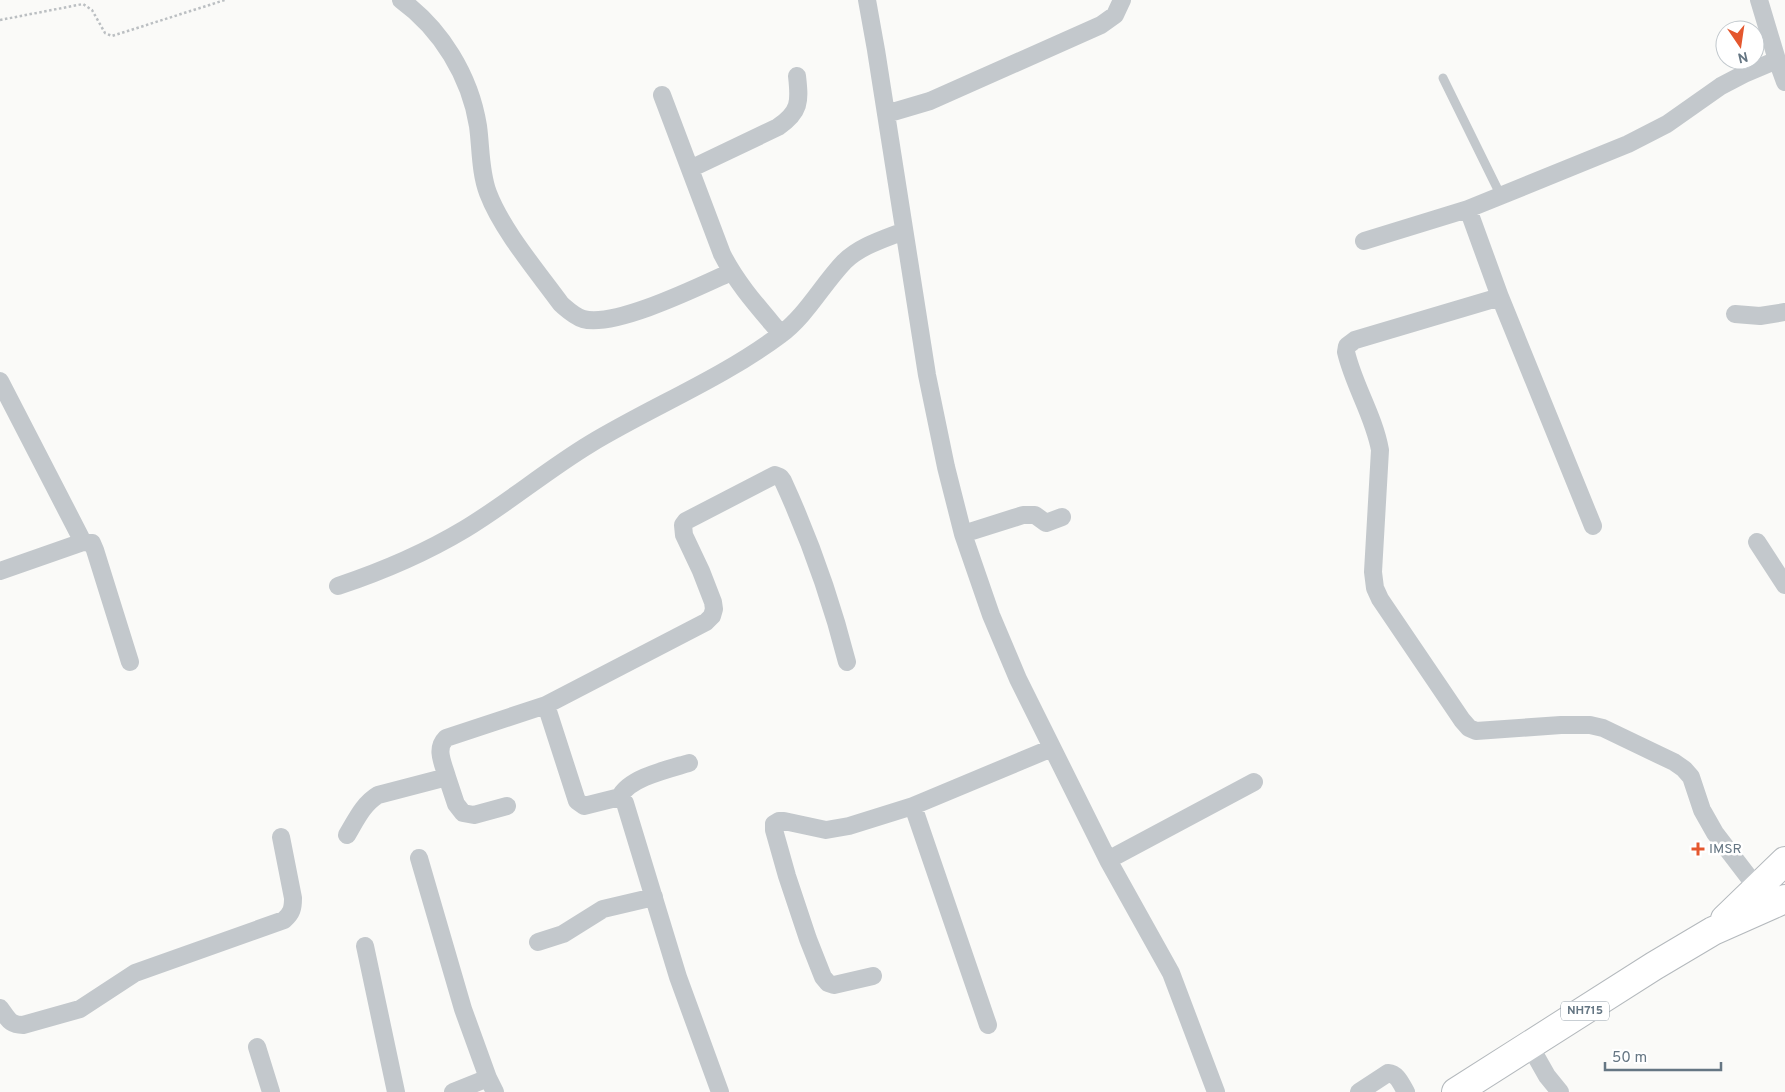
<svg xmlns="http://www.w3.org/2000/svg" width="1785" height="1092" font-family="Overpass,sans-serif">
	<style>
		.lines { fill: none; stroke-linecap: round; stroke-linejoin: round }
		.highway-casing { stroke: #b4b9bd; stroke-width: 30 }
		.path { stroke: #bbbfc2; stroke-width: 2.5; stroke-dasharray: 2.5 2.5; stroke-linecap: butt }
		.lane { stroke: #c3c8cc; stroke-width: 9 }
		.street { stroke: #c3c8cc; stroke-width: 18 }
		.highway { stroke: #fff; stroke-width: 28 }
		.poi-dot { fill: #e4572e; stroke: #fff; stroke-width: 2 }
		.labels { text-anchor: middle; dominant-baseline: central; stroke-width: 5; stroke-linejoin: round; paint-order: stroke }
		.shield { fill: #fff; stroke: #939fa8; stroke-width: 1 }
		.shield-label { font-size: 12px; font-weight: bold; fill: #657683 }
		.poi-label { font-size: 14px; fill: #657683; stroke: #fff; text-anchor: start }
	</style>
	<rect width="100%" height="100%" fill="#fafaf8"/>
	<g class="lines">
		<!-- highway casing -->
		<g class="highway-casing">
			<path id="highway" d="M 1725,919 L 1785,861
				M 1456,1092 L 1654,966 L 1713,931 L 1785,899"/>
		</g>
		<!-- path -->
		<path class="path" d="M 0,20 L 83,4 L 92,10 L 105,33 L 112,36 L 225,0"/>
		<!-- lane -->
		<path class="lane" d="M 1443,78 L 1501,196"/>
		<!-- street -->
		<path class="street" d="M 401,0 C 441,29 470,76 478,126 C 481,148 480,172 488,193 C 502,230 537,271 561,304 C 568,310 574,316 583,319 C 615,328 700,286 731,272
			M 867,0 L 876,50 L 927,375 L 946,467 L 963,534 L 991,615 L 1018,679 L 1108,860 L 1171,973 L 1216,1092
			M 1759,0 L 1777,60 L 1785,82
			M 662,95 L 722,254 C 737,284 760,309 781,334
			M 886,114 L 930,101 L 1101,25 L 1115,15 L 1122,0
			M 690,169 L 778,127 C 800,112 800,102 797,76
			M 1364,241 L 1468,209
			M 1500,297 L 1593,526
			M 1735,314 L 1760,316 L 1785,312
			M 0,381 L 83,542
			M 963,534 L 1023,515 L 1035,515 L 1046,523 L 1062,517
			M 1757,542 L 1785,585
			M 0,571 L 83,542 L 92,543 L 95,550 L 130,662
			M 338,586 C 383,571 425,553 465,529 C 508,503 547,470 590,444 C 653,406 721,379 780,335 C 806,316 822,285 844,262 C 860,246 884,239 904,231
			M 447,777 L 456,804 L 463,813 L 474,815 L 507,806
			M 620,797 C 628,778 669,769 689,763
			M 913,806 L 988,1025
			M 347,835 C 356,820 363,804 378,795 L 447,777 C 443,763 435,749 446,738 L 546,705
			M 419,858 L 463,1009 L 488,1078
			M 1108,860 L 1254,782
			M 1757,888 L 1715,833 L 1702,810 L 1691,777 L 1684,769 L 1674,762 L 1603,728 L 1590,725 L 1561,725 L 1476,731 L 1469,728 L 1462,720 L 1380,599 L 1375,588 L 1373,572 L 1380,450 C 1374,416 1354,386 1346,352 L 1347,346 L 1355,340 L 1500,297 L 1468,209 L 1628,144 L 1667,124 L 1721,86 L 1744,74 L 1777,60
			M 538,942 L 563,934 L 603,909 L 654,897
			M 365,946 L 396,1092
			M 873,976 L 834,985 L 828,983 L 823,977 L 808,939 L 787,876 L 774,830 L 774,824 L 779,821 L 784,821 L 826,830 L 849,826 L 913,806 L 1052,748
			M 0,1008 C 8,1018 9,1025 23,1025 L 80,1009 L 135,973 L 284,920 C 292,913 293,908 293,898 L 281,837
			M 1530,1046 L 1547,1076 L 1560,1092
			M 257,1047 L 271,1092
			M 453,1092 L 488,1078 L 495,1092
			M 720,1092 L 678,977 L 625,803 L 620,797 L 584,806 L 577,801 L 546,705 L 706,622 L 712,616 L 714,609 L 713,602 L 701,571 L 684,535 L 683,525 L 686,521 L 775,475 L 780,477 L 783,481 C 810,540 831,599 847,662
			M 1359,1092 L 1388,1073 C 1398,1074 1401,1084 1406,1092"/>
		<!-- highway -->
		<use href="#highway" class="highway"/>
	</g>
	<!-- markers -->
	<path class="poi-dot" d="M1695.5 841.5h5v5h5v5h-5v5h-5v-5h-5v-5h5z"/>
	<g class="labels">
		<!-- shield labels -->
		<rect class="shield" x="1561" y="1001.5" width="48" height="19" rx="4"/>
		<g class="shield-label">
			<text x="1585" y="1011">NH715</text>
		</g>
		<!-- poi labels -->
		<g class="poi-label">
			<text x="1709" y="849">IMSR</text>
		</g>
	</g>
	<!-- north arrow -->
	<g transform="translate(1740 45) rotate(167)"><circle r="24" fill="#ffffff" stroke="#c1c8cd"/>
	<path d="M0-4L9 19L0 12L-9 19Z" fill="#e4572e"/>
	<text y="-8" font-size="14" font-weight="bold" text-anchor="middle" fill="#657683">N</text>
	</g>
	<!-- scale -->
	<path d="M1605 1062v8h116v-8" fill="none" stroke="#657683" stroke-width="2.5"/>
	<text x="1612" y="1062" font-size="15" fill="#657683" stroke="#ffffff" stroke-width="4" paint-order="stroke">50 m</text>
</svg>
